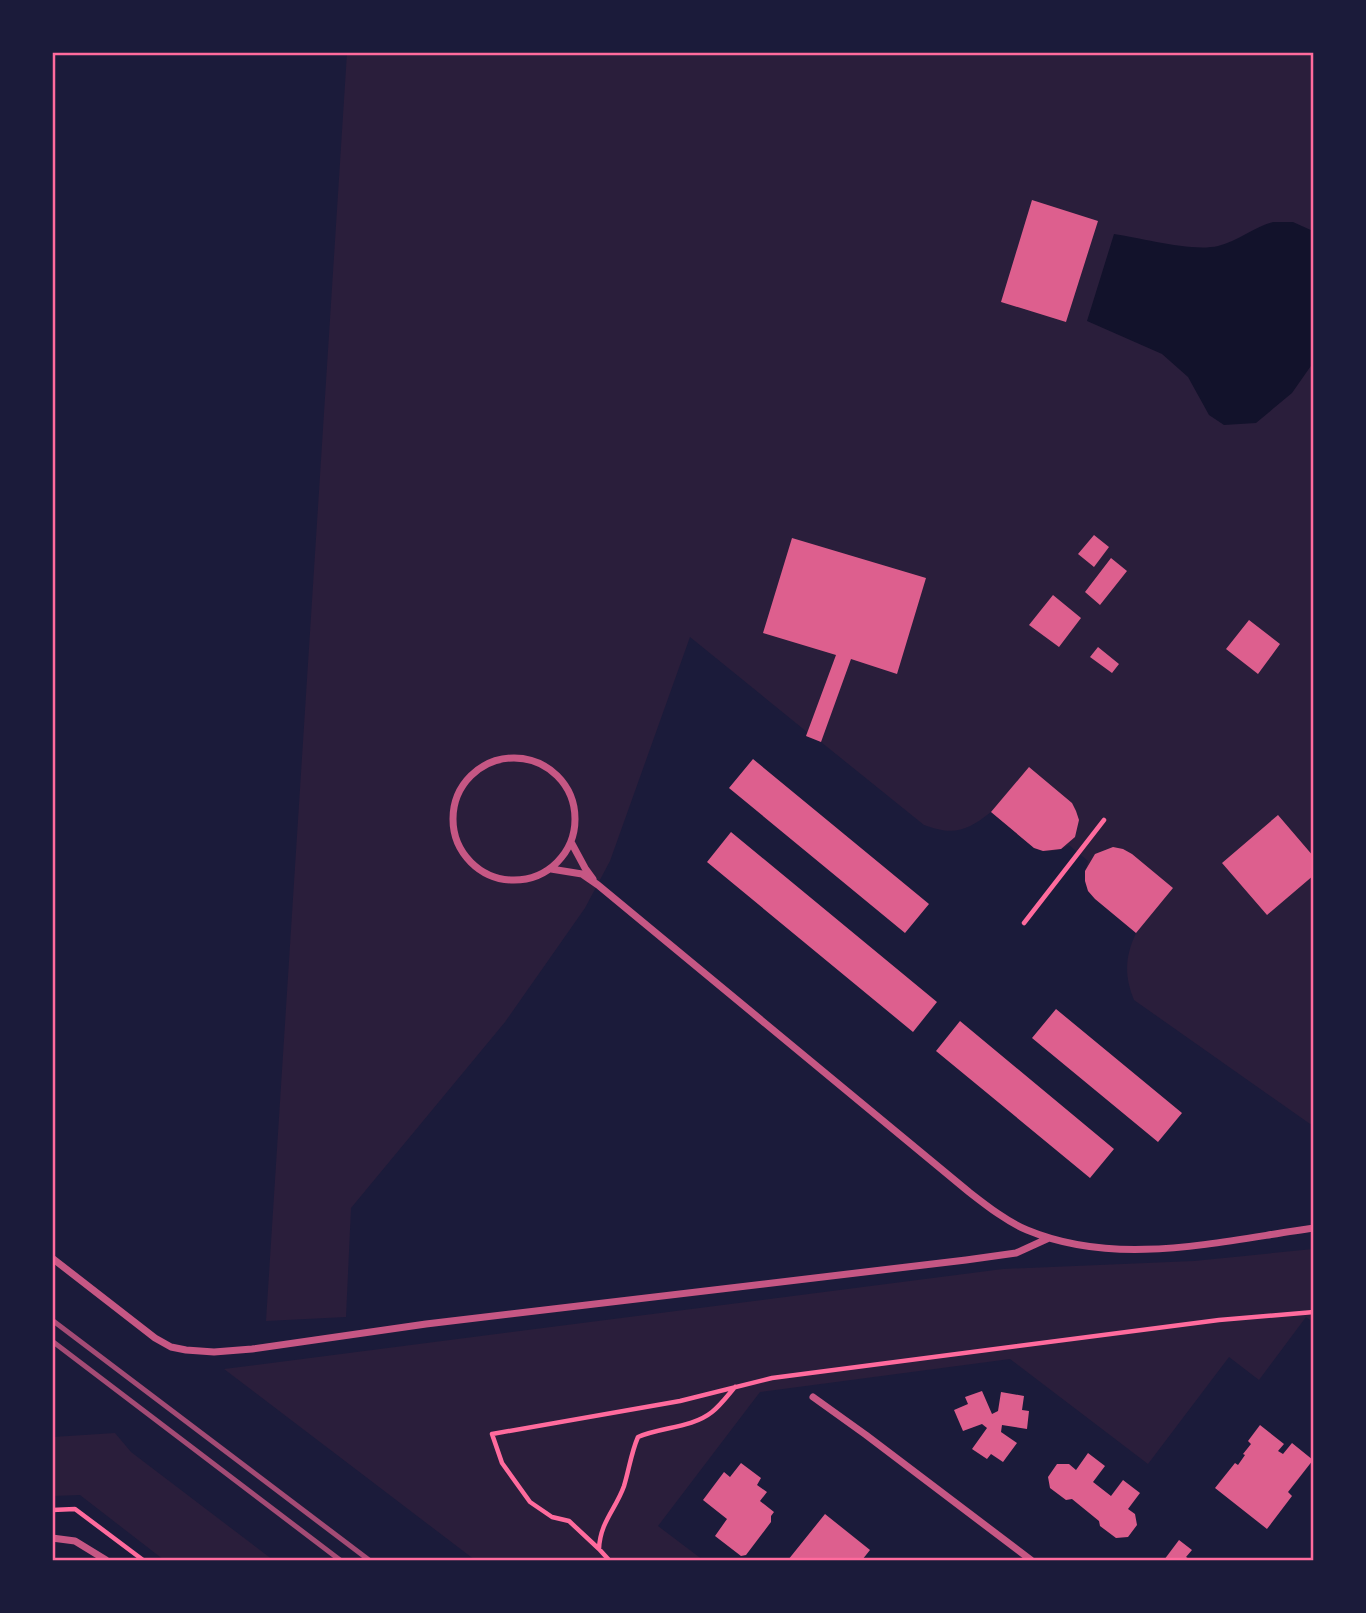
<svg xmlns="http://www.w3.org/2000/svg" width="1366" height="1613" font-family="'Sofia Sans Condensed',sans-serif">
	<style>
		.green { fill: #2a1e3b }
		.water { fill: #12122b }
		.building { fill: #dd5f8e }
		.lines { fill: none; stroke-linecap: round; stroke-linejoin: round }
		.path { stroke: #ff6b9d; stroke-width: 4.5 }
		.minor { stroke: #c65784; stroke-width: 7 }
		.rail { stroke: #a44b75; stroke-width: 5 }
		.neatline { fill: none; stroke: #ff6b9d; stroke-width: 2.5 }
	</style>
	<rect width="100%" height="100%" fill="#1b1b3a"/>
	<!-- green -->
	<path class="green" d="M 347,53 L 1313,53 L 1313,1126 L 1134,1000 C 1124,975 1125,957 1136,933 L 1088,891 L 1085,871 L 1088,861 L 1069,845 C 1057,852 1047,853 1034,848 L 991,812 C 967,831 954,836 924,825 L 821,742 L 806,736 L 807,732 L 690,637 L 610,861 L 585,908 L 505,1022 L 351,1208 L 346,1317 L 266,1321 Z
		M 1313,1249 L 1313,1322 L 1306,1317 L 1259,1380 L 1229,1357 L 1148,1464 L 1010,1359 L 760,1392 L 658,1526 L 703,1560 L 475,1560 L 224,1369 L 1003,1269 L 1194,1261 Z
		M 115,1433 L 131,1452 L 273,1560 L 164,1560 L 80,1495 L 53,1496 L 53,1437 Z"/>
	<!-- water -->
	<path class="water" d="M 1273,222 L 1293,222 L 1313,231 L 1313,363 L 1292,393 L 1256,423 L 1224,425 L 1209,415 L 1188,377 L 1162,354 L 1087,321 L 1114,234 C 1142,238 1191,252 1218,246 C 1238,241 1254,227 1273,222 Z"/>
	<!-- building -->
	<path class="building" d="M 1032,200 L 1098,221 L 1066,322 L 1001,302 Z
		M 1094,535 L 1109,547 L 1094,567 L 1078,554 Z
		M 792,538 L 926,578 L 897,674 L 851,659 L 821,742 L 806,736 L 836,655 L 763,633 Z
		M 1111,558 L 1127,571 L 1100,605 L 1085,592 Z
		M 1053,595 L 1081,618 L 1059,647 L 1029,625 Z
		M 1249,620 L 1280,644 L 1258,674 L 1226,649 Z
		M 1098,647 L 1119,664 L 1112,673 L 1090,657 Z
		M 753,759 L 929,904 L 905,933 L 729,788 Z
		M 1029,767 L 1072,803 L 1076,811 L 1079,820 L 1075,837 L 1061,849 L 1043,851 L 1034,848 L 991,812 Z
		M 1278,815 L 1314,857 L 1314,875 L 1267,915 L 1222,863 Z
		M 731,832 L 937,1002 L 913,1032 L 707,862 Z
		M 1113,847 L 1123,849 L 1132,854 L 1173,888 L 1136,933 L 1095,899 L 1088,891 L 1085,881 L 1085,871 L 1095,854 Z
		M 1056,1009 L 1182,1113 L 1158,1142 L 1032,1038 Z
		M 960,1021 L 1114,1149 L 1090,1178 L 936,1051 Z
		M 982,1391 L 992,1414 L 998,1411 L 1001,1392 L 1024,1396 L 1022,1410 L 1029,1411 L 1027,1429 L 1002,1425 L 1001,1432 L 1017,1443 L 1003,1462 L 991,1454 L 987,1459 L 972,1449 L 987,1428 L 982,1424 L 963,1431 L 954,1410 L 968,1404 L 965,1397 Z
		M 1260,1425 L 1284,1444 L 1278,1451 L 1283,1454 L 1292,1443 L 1313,1460 L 1288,1492 L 1292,1496 L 1267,1529 L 1215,1488 L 1235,1463 L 1238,1465 L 1245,1455 L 1243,1454 L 1251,1444 L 1248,1441 Z
		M 1088,1453 L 1105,1466 L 1093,1482 L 1111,1496 L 1123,1480 L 1140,1493 L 1128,1509 L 1135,1514 L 1137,1525 L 1128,1537 L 1116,1538 L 1100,1526 L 1099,1521 L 1072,1499 L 1066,1500 L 1050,1488 L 1048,1477 L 1057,1464 L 1069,1464 L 1076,1470 Z
		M 741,1463 L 761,1478 L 757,1485 L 767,1492 L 760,1501 L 774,1512 L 771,1516 L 771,1522 L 746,1555 L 741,1556 L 715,1536 L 727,1519 L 703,1500 L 724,1472 L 730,1477 Z
		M 825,1514 L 870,1550 L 862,1560 L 788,1560 Z
		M 1179,1540 L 1192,1550 L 1186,1557 L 1191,1560 L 1164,1560 Z"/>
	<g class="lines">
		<!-- path -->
		<path class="path" d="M 1024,923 L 1104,820
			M 52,1510 L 75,1509 L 143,1560
			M 599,1549 L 569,1521 L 552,1517 L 530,1502 L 502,1463 L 492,1434 L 680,1401 L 772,1378 L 1219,1320 L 1314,1312
			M 609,1560 L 599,1549 C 600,1522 616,1509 624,1486 C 629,1470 631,1453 638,1437 C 661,1427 692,1428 712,1412 C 721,1405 728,1395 735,1387"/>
		<!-- minor -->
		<path class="minor" d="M453 819a61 61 0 1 1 122 0a61 61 0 1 1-122 0Z
			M 571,842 L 585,868 L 593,879
			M 551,869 L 582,874 L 598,885 L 969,1192 C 987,1206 1006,1221 1027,1230 C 1118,1268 1220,1241 1314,1228
			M 52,1258 L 155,1338 L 171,1347 L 186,1350 L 214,1352 L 252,1349 L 426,1324 L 966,1260 L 1016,1253 L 1049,1238
			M 813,1397 L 866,1435 L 1031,1560
			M 52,1538 L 75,1541 L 106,1560"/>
		<!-- rail -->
		<path class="rail" d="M 52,1320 L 369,1560
			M 52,1341 L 340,1560"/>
	</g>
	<!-- border -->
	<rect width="1366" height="1613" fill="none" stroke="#1b1b3a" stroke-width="108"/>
	<rect x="54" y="54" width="1258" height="1505" class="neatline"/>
</svg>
